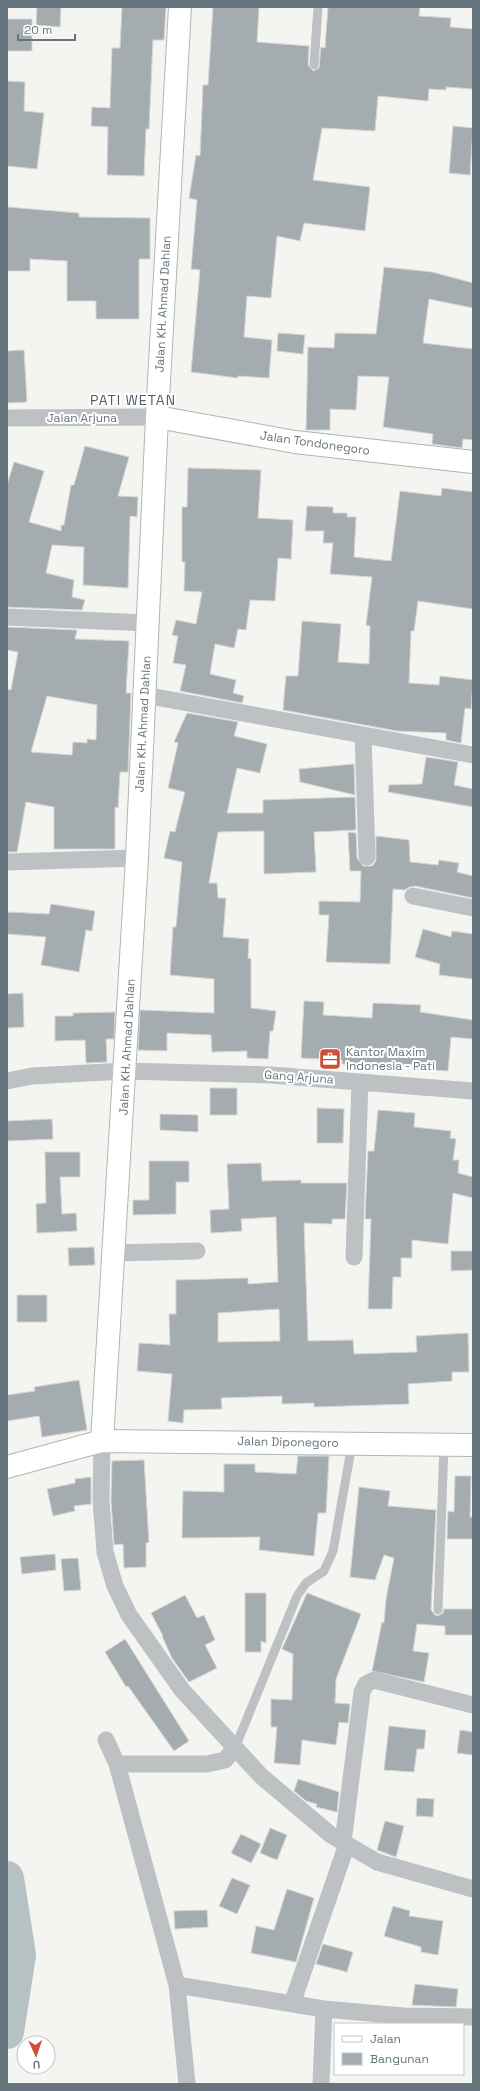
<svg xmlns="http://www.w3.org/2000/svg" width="480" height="2091" font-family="'Space Grotesk',sans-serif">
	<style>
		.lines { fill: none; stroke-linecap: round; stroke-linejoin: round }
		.river { stroke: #b5c1c3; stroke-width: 34 }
		.building { fill: #a5acb0; stroke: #d5d5d3; fill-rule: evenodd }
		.secondary-casing { stroke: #b0b5b8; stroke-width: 24 }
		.primary-casing { stroke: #b1b5b8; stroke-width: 24 }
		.lane { stroke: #bdc1c4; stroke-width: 9 }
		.street { stroke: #bdc1c4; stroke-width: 17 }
		.secondary { stroke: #fff; stroke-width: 22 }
		.primary { stroke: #fff; stroke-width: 22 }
		.labels { text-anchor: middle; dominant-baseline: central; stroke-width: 4; stroke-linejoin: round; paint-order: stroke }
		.street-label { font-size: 12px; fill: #66757e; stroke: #fff }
		.poi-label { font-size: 12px; fill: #66757e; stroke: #fff; text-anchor: start }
		.quarter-label { font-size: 14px; letter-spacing: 1px; fill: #535e64; stroke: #fff }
	</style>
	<rect width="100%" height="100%" fill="#f4f4f1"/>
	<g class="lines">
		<!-- river -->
		<path class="river" d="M 7,1878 L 19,1955 L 7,2032"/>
	</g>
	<!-- building -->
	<path class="building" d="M 37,7 L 61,7 L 60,27 L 36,25 Z
		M 122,7 L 166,7 L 164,40 L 153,40 L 149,129 L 146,129 L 144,176 L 107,175 L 108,127 L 91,126 L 92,107 L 110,108 L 112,48 L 120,48 Z
		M 213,7 L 259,7 L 257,42 L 309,46 L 308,65 L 313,71 L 319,68 L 321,47 L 325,48 L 328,7 L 420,7 L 419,16 L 451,18 L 450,27 L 473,29 L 473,89 L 446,87 L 446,90 L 429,89 L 428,101 L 378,96 L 375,131 L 322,128 L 313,180 L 370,187 L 365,231 L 304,223 L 300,241 L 277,236 L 271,298 L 247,296 L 244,337 L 272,340 L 269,378 L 238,376 L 238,378 L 191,372 L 200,270 L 191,269 L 197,200 L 189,198 L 196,155 L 200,156 L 203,85 L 208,85 Z
		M 7,19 L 32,19 L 32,51 L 7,51 Z
		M 7,81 L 25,82 L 24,111 L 44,113 L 37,169 L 7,166 Z
		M 453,126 L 473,128 L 470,175 L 449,173 Z
		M 7,207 L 79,213 L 79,217 L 150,218 L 150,259 L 139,259 L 139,319 L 96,319 L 96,301 L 67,301 L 67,261 L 30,259 L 30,271 L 7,271 Z
		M 384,267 L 432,272 L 473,283 L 473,308 L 429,299 L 423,343 L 473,349 L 473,440 L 463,439 L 462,448 L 432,444 L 433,434 L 383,427 L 389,377 L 358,376 L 356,410 L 330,409 L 330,430 L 306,430 L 308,347 L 334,348 L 335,333 L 376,334 Z
		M 278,333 L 305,335 L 303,354 L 277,351 Z
		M 24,350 L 27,402 L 7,403 L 7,351 Z
		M 85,446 L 129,457 L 118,496 L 138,497 L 137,517 L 130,516 L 128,588 L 83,585 L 84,547 L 52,545 L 46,573 L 74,580 L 72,597 L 85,600 L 82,610 L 7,607 L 7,485 L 14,462 L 44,471 L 29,522 L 61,531 L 61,525 L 64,525 L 71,485 L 74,485 Z
		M 188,468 L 261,470 L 258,518 L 293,520 L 291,559 L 278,558 L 275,601 L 250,600 L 246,630 L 238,629 L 234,648 L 215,644 L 210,674 L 236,680 L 233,693 L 244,696 L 242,703 L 180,691 L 186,665 L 173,663 L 178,636 L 172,635 L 176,620 L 196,624 L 202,592 L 184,591 L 185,562 L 182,562 L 182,507 L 187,507 Z
		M 442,488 L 473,492 L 473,609 L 418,601 L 414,631 L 411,631 L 409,683 L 439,685 L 440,676 L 473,680 L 471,709 L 465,708 L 461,743 L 446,740 L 446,733 L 397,731 L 283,710 L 286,676 L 298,676 L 302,621 L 341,624 L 338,662 L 369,664 L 370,626 L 366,625 L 372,577 L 330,574 L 333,543 L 323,543 L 324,531 L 305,531 L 307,506 L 333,507 L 333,513 L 347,513 L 347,517 L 356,517 L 354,557 L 391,561 L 400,491 L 441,496 Z
		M 7,627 L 77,630 L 75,639 L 129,641 L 126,693 L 131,693 L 128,772 L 120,772 L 118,808 L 115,807 L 115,849 L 54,849 L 54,807 L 26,802 L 17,852 L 7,852 L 7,689 L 11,690 L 18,652 L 7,650 ZM 47,696 L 97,705 L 96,740 L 87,739 L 87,743 L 73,742 L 72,755 L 31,752 Z
		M 187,713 L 238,722 L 234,736 L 267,744 L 260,773 L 237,768 L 227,813 L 263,813 L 263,800 L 355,797 L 356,830 L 314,832 L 316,872 L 264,874 L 264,831 L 218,832 L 209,883 L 217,883 L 218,898 L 226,898 L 223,937 L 249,939 L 248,958 L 251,959 L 251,1008 L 276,1011 L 273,1031 L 270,1031 L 268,1059 L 247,1058 L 247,1051 L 212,1052 L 211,1035 L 167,1033 L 167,1051 L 138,1050 L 140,1010 L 214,1013 L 214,979 L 170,975 L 173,927 L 176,927 L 182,862 L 164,858 L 170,831 L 175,832 L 185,792 L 168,788 L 178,743 L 174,742 Z
		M 426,757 L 458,762 L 454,785 L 473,789 L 473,807 L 388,792 L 389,785 L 422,784 Z
		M 354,764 L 355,795 L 300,782 L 299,769 Z
		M 348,832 L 356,833 L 357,858 L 363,866 L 372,866 L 376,861 L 376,836 L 409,840 L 410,862 L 438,865 L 439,860 L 459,863 L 457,872 L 473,876 L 473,898 L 415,886 L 409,887 L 405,890 L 393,889 L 390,964 L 326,962 L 329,915 L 319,915 L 319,901 L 360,902 L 361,871 L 350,871 Z
		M 51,904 L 95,911 L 92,931 L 86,930 L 79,972 L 41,965 L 46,937 L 7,934 L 7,912 L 49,914 Z
		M 423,929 L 451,937 L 452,931 L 473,934 L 473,979 L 439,975 L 440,964 L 415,957 Z
		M 23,993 L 24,1027 L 7,1028 L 7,994 Z
		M 304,1001 L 324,1002 L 323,1015 L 372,1018 L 373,1003 L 421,1005 L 420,1012 L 473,1020 L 473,1039 L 451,1037 L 448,1071 L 414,1069 L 415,1065 L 383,1063 L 383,1066 L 342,1064 L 342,1060 L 301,1058 Z
		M 115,1012 L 114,1039 L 106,1039 L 107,1062 L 86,1063 L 85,1040 L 55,1041 L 55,1016 L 73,1016 L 73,1013 Z
		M 210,1088 L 237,1088 L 237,1115 L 210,1115 Z
		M 317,1108 L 344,1109 L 343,1143 L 317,1143 Z
		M 378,1110 L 415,1113 L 414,1127 L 451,1131 L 450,1138 L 456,1139 L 453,1160 L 459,1160 L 458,1173 L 473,1177 L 473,1198 L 453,1193 L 448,1244 L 412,1240 L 412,1258 L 401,1258 L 401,1277 L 393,1277 L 392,1309 L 368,1309 L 371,1219 L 365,1219 L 368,1151 L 374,1151 Z
		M 160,1114 L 198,1115 L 198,1132 L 160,1130 Z
		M 52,1119 L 53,1139 L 7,1141 L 7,1121 Z
		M 45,1152 L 80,1152 L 80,1177 L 60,1177 L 62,1214 L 76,1213 L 77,1231 L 37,1233 L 36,1204 L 46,1203 Z
		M 149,1161 L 189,1161 L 189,1182 L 176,1182 L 176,1214 L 133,1215 L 133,1200 L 149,1200 Z
		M 261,1163 L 262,1181 L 301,1180 L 301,1183 L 347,1183 L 345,1219 L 332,1219 L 332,1224 L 304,1223 L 308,1341 L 353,1340 L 354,1354 L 417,1352 L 416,1336 L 468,1333 L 469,1372 L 452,1372 L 452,1381 L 408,1384 L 409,1404 L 314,1407 L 314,1403 L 282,1404 L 282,1396 L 221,1398 L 222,1409 L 184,1410 L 183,1423 L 168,1421 L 172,1374 L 137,1371 L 139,1343 L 170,1345 L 169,1314 L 176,1314 L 176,1280 L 248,1278 L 248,1284 L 278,1282 L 276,1217 L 241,1219 L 242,1231 L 211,1233 L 210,1210 L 229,1209 L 227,1164 ZM 279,1309 L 280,1341 L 218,1342 L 218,1313 Z
		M 94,1247 L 95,1265 L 69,1266 L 68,1248 Z
		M 451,1251 L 473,1251 L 473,1270 L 451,1271 Z
		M 17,1295 L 47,1295 L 47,1322 L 17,1322 Z
		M 79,1380 L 87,1430 L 42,1437 L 39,1416 L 7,1421 L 7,1395 L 35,1391 L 34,1387 Z
		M 298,1456 L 329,1456 L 326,1513 L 318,1513 L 314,1556 L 259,1550 L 260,1537 L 182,1538 L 183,1491 L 224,1492 L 224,1464 L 255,1464 L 255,1472 L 296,1474 Z
		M 144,1460 L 149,1542 L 146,1543 L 146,1567 L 124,1568 L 123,1544 L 114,1545 L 111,1500 L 112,1461 Z
		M 455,1476 L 471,1476 L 470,1517 L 473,1517 L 473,1539 L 447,1539 L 448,1511 L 454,1512 Z
		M 91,1477 L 91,1504 L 74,1506 L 75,1511 L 53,1516 L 47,1489 L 75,1483 L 75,1479 Z
		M 359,1487 L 390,1491 L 388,1506 L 436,1510 L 431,1610 L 435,1615 L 438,1616 L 443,1613 L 444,1609 L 473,1609 L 473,1635 L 445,1635 L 445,1626 L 417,1624 L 413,1651 L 429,1653 L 424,1682 L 372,1671 L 382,1622 L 384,1623 L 386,1599 L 394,1558 L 384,1555 L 375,1580 L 350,1577 Z
		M 55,1554 L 56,1570 L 22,1574 L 20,1557 Z
		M 78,1558 L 81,1590 L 64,1591 L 61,1559 Z
		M 245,1593 L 266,1593 L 266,1643 L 261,1641 L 261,1652 L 245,1652 Z
		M 307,1593 L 361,1614 L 336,1679 L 335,1703 L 350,1704 L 348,1723 L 339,1722 L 336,1745 L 302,1740 L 300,1765 L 274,1763 L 277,1727 L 271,1727 L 271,1699 L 292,1700 L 293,1654 L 282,1649 Z
		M 185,1595 L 197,1618 L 204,1615 L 215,1640 L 205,1645 L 217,1668 L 189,1682 L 172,1658 L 162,1636 L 163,1636 L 151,1613 Z
		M 125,1639 L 189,1741 L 174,1751 L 128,1686 L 126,1687 L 105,1652 Z
		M 389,1726 L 426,1730 L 424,1749 L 417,1749 L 414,1772 L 384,1770 Z
		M 460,1730 L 473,1732 L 473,1755 L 457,1753 Z
		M 298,1779 L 339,1792 L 337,1812 L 316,1807 L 317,1804 L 306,1801 L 294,1791 Z
		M 417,1798 L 434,1799 L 433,1817 L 416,1816 Z
		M 385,1821 L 404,1826 L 396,1857 L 377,1850 Z
		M 270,1828 L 287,1835 L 277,1860 L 260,1853 Z
		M 241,1834 L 261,1844 L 251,1863 L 231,1853 Z
		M 232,1878 L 250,1885 L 237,1914 L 219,1906 Z
		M 287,1889 L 314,1898 L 296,1962 L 251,1953 L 256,1926 L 274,1930 Z
		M 393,1906 L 410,1911 L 409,1916 L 443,1921 L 438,1955 L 421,1952 L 421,1947 L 384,1936 Z
		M 207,1910 L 208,1927 L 175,1929 L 174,1911 Z
		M 323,1944 L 353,1952 L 347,1972 L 316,1964 Z
		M 415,1984 L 458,1989 L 456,2007 L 412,2005 Z"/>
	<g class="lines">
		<!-- secondary casing -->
		<g class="secondary-casing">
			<path id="secondary" d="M 157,417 L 295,442 L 473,462
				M 102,1441 L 137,858 L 157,417 L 180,7"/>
		</g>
		<!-- primary casing -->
		<g class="primary-casing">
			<path id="primary" d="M 7,1467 L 102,1441 L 473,1445"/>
		</g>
		<!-- lane -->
		<path class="lane" d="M 314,65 L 318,7
			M 438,1610 L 444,1446
			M 235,1748 L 297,1596 L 306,1583 L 324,1571 L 333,1551 L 352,1444"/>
		<!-- street -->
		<path class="street" d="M 7,418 L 157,417
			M 7,617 L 148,623
			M 144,695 L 473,755
			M 363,735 L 367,857
			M 7,862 L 137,858
			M 413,896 L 473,908
			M 7,1081 L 32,1076 L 125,1071 L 271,1075 L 473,1091
			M 114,1253 L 197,1251
			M 354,1257 L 360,1082
			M 102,1441 L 101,1500 L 105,1552 L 115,1586 L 129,1615 L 182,1690 L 261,1776 L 331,1835 L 377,1862 L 473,1889
			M 106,1740 L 117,1764 L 177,1985 L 187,2084
			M 117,1764 L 207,1764 L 225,1760 L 235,1748
			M 343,1842 L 362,1692 L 366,1684 L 374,1680 L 473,1705
			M 177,1985 L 324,2009 L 403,2016 L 473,2017
			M 292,2004 L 347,1844
			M 321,2084 L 324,2009"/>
		<!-- secondary -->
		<use href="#secondary" class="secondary"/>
		<!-- primary -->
		<use href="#primary" class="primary"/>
	</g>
	<!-- icons -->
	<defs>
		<g id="office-square" transform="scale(1.15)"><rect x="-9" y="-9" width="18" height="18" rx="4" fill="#cd4f37" stroke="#fff"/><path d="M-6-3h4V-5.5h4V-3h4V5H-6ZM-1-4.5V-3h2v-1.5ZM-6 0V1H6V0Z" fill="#fff"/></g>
	</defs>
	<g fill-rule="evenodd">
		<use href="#office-square" x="330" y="1059"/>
	</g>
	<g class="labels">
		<!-- street labels -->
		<g class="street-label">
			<text transform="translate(163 304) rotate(-87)">Jalan KH. Ahmad Dahlan</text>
			<text x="82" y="418">Jalan Arjuna</text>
			<text transform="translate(315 443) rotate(8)">Jalan Tondonegoro</text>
			<text transform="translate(143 724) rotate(-87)">Jalan KH. Ahmad Dahlan</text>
			<text transform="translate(127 1047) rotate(-87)">Jalan KH. Ahmad Dahlan</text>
			<text transform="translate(299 1077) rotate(4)">Gang Arjuna</text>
			<text transform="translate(288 1442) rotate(1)">Jalan Diponegoro</text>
		</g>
		<!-- poi labels -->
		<g class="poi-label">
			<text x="346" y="1052">Kantor Maxim<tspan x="346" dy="14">Indonesia - Pati</tspan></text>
		</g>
		<!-- quarter labels -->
		<g class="quarter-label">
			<text x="133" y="400">PATI WETAN</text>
		</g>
	</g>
	<!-- border -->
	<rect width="480" height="2091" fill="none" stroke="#66757e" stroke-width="16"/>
	<!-- legend -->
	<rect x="334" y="2023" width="130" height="52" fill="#ffffff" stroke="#c2c8cb"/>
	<rect x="342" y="2036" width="20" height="6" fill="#ffffff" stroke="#c2c8cb"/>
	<text x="370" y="2043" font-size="12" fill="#66757e">Jalan</text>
	<rect x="342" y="2053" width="20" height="12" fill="#a5acb0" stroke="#c2c8cb"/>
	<text x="370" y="2063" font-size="12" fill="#66757e">Bangunan</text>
	<!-- north arrow -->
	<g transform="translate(36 2055) rotate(177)"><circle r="19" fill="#ffffff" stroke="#c2c8cb"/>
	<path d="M0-3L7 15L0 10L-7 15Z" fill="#cd4f37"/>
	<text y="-6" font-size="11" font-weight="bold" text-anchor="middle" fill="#66757e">U</text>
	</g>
	<!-- scale -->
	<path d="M18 34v6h57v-6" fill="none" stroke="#66757e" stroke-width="2"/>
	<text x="24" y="34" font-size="12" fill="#66757e" stroke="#ffffff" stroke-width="3" paint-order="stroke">20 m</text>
</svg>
